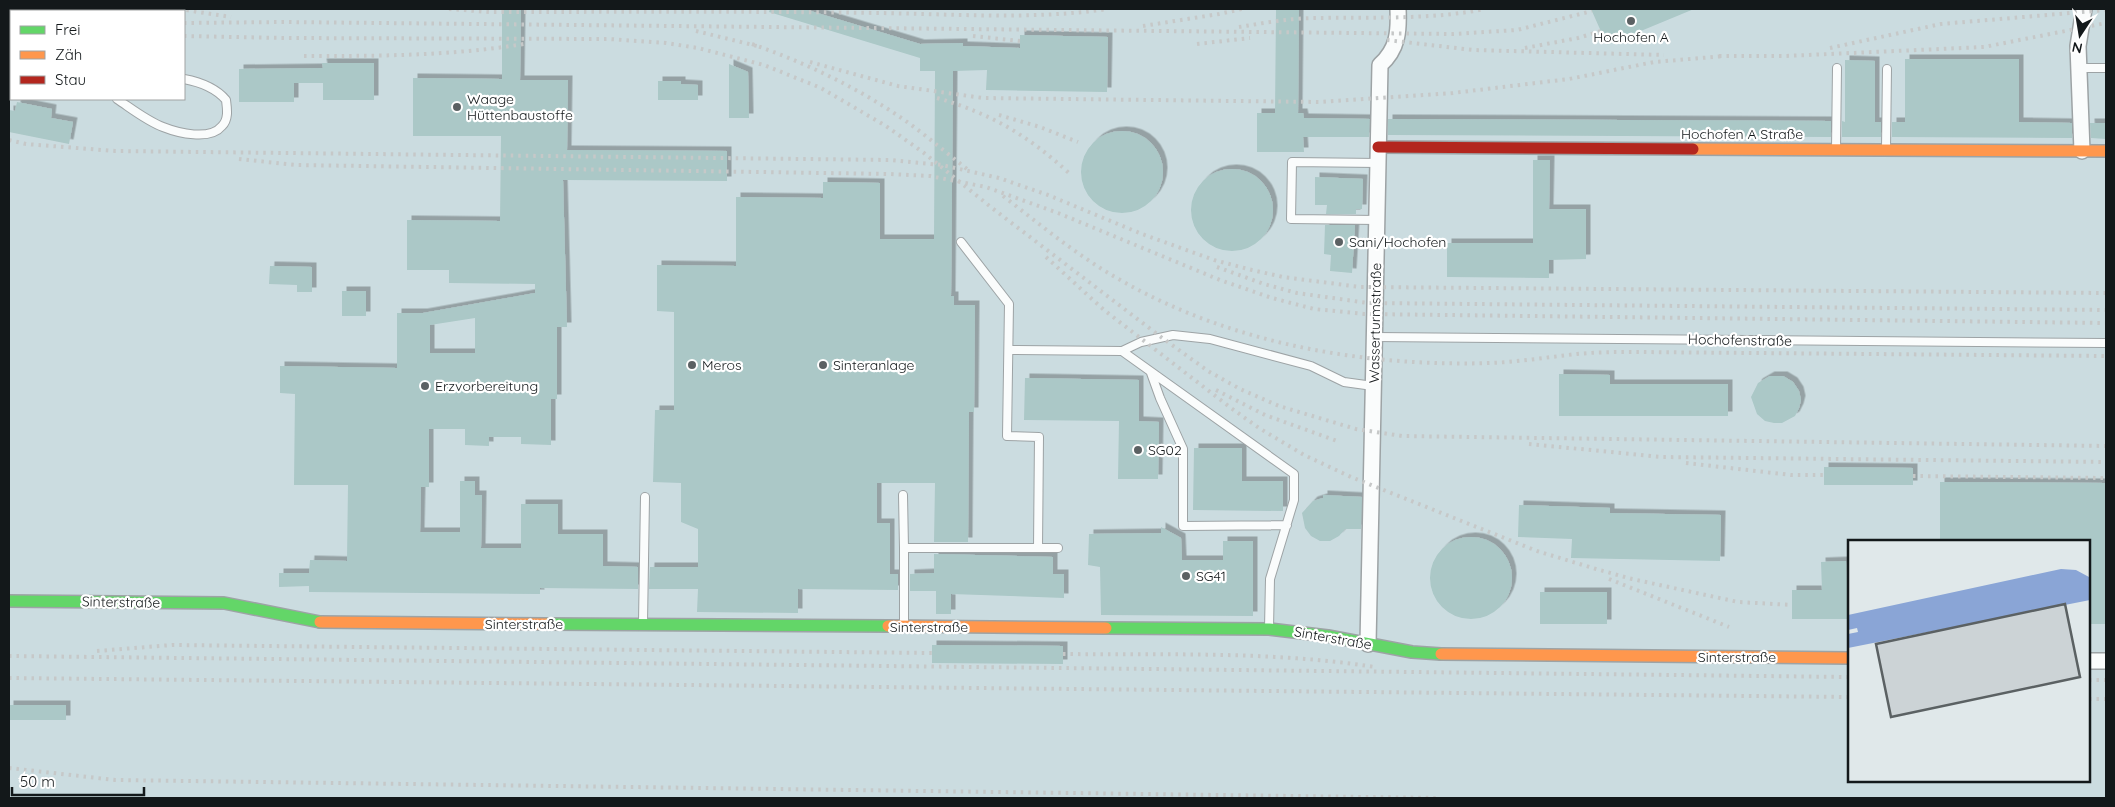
<svg xmlns="http://www.w3.org/2000/svg" width="2115" height="807" font-family="Quicksand,sans-serif">
	<style>
		.built { fill: #cbdce0; fill-rule: evenodd }
		.building { fill: #abc8c7; fill-rule: evenodd; filter: url(#shadow) }
		.lines { fill: none; stroke-linecap: round; stroke-linejoin: round }
		.lane-casing { stroke: #9da3a5; stroke-width: 10 }
		.street-casing { stroke: #9da3a5; stroke-width: 18 }
		.fast-casing { stroke: #9da3a5; stroke-width: 14 }
		.slow-casing { stroke: #9da3a5; stroke-width: 14 }
		.jam-casing { stroke: #9da3a5; stroke-width: 14 }
		.lane { stroke: #fafcfc; stroke-width: 8 }
		.street { stroke: #fafcfc; stroke-width: 15 }
		.fast { stroke: #63d668; stroke-width: 11 }
		.slow { stroke: #ff974d; stroke-width: 11 }
		.jam { stroke: #b3261e; stroke-width: 11 }
		.rail { stroke: #c6c8c8; stroke-width: 4; stroke-dasharray: 2.5 5; stroke-linecap: butt }
		.poi-dot { fill: #5b6163; stroke: #fff; stroke-width: 2 }
		.labels { text-anchor: middle; dominant-baseline: central; stroke-width: 4.5; stroke-linejoin: round; paint-order: stroke }
		.poi-label { font-size: 14px; fill: #13181a; stroke: #fff; text-anchor: start }
		.street-label { font-size: 14px; fill: #13181a; stroke: #fff }
		.view { fill: #5b6163; fill-opacity: 0.15; stroke: #5b6163; stroke-width: 2.5 }
		.inset-edge { fill: none; stroke: #13181a; stroke-width: 2.5 }
	</style>
	<defs>
		<filter id="shadow"><feDropShadow dx="4.5" dy="-4.5" stdDeviation="0" flood-color="#0004"/></filter>
	</defs>
	<rect width="100%" height="100%" fill="#e0e8ea"/>
	<!-- built -->
	<path class="built" d="M 9,9 L 2106,9 L 2106,798 L 9,798 ZM 11,11 L 184,11 L 184,99 L 11,99 ZM 1849,541 L 2089,541 L 2089,781 L 1849,781 Z"/>
	<!-- building -->
	<path class="building" d="M 502,9 L 521,9 L 520,80 L 568,80 L 567,150 L 727,151 L 727,181 L 563,180 L 567,327 L 557,327 L 557,399 L 551,399 L 551,445 L 521,444 L 521,437 L 489,437 L 489,446 L 465,445 L 465,429 L 429,429 L 429,487 L 421,487 L 420,532 L 460,532 L 460,481 L 475,481 L 475,495 L 482,495 L 481,548 L 521,548 L 521,504 L 558,504 L 558,534 L 603,534 L 603,566 L 638,567 L 638,589 L 540,588 L 540,594 L 309,592 L 309,586 L 279,587 L 279,573 L 309,573 L 310,560 L 347,561 L 348,485 L 294,485 L 295,394 L 280,393 L 280,366 L 397,368 L 397,313 L 423,313 L 535,293 L 535,284 L 449,283 L 449,270 L 407,270 L 407,220 L 500,221 L 501,136 L 413,136 L 413,78 L 502,79 ZM 475,318 L 475,353 L 430,353 L 430,325 Z
		M 770,9 L 804,9 L 920,44 L 963,43 L 963,46 L 1020,48 L 1020,35 L 1108,37 L 1107,92 L 986,90 L 987,70 L 953,71 L 951,296 L 954,296 L 954,305 L 975,305 L 974,412 L 969,412 L 968,542 L 934,542 L 935,483 L 877,483 L 877,523 L 890,523 L 890,574 L 898,574 L 898,590 L 798,589 L 798,613 L 697,612 L 698,589 L 649,589 L 650,567 L 698,567 L 698,529 L 681,522 L 681,483 L 653,482 L 655,410 L 674,410 L 674,312 L 657,311 L 657,265 L 736,266 L 736,197 L 823,198 L 823,182 L 880,183 L 880,239 L 934,239 L 935,71 L 920,71 L 920,58 L 769,12 Z
		M 1276,9 L 1299,9 L 1298,113 L 1303,113 L 1304,118 L 1370,119 L 1369,137 L 1303,137 L 1304,152 L 1257,152 L 1257,113 L 1275,113 Z
		M 1591,9 L 1694,9 L 1607,45 Z
		M 1905,59 L 2019,59 L 2019,122 L 2072,123 L 2072,138 L 1892,137 L 1892,122 L 1905,122 Z
		M 1845,60 L 1875,61 L 1875,122 L 1881,122 L 1881,137 L 1842,137 L 1842,121 L 1845,122 Z
		M 322,63 L 374,63 L 374,100 L 323,100 L 323,83 L 294,83 L 294,102 L 239,102 L 239,69 L 323,68 Z
		M 729,64 L 748,72 L 749,118 L 729,118 Z
		M 658,81 L 681,81 L 681,84 L 698,85 L 698,100 L 658,100 Z
		M 17,102 L 52,109 L 51,118 L 73,122 L 69,144 L 9,132 L 9,110 L 15,111 Z
		M 1388,119 L 1831,121 L 1831,137 L 1388,135 Z
		M 2090,123 L 2106,123 L 2106,139 L 2091,138 Z
		M1081 172a41 41 0 1 1 82 0a41 41 0 1 1-82 0Z
		M 1533,160 L 1550,160 L 1549,209 L 1586,209 L 1586,259 L 1549,260 L 1549,278 L 1447,277 L 1447,243 L 1533,243 Z
		M1191 210a41 41 0 1 1 82 0a41 41 0 1 1-82 0Z
		M 1315,177 L 1363,179 L 1362,209 L 1356,209 L 1356,214 L 1326,214 L 1327,205 L 1315,205 Z
		M 1325,225 L 1355,225 L 1352,273 L 1330,271 L 1331,255 L 1324,254 Z
		M 270,266 L 312,267 L 312,292 L 297,292 L 297,285 L 269,284 Z
		M 342,291 L 366,291 L 366,316 L 342,316 Z
		M 1559,374 L 1610,375 L 1610,384 L 1728,384 L 1728,416 L 1559,416 Z
		M 1770,376 L 1783,376 L 1793,382 L 1799,391 L 1801,400 L 1799,408 L 1795,416 L 1782,423 L 1774,423 L 1765,421 L 1757,414 L 1751,397 L 1758,383 Z
		M 1025,378 L 1139,380 L 1139,421 L 1159,422 L 1158,479 L 1118,479 L 1119,421 L 1024,420 Z
		M 1194,448 L 1242,448 L 1242,481 L 1283,481 L 1283,511 L 1193,510 Z
		M 1824,467 L 1913,468 L 1913,485 L 1824,485 Z
		M 1940,482 L 2106,483 L 2106,624 L 2089,624 L 2089,541 L 1940,541 Z
		M 1323,495 L 1362,497 L 1361,529 L 1345,529 L 1339,536 L 1330,541 L 1320,541 L 1311,536 L 1305,528 L 1302,513 L 1313,501 L 1323,498 Z
		M 1519,505 L 1610,508 L 1610,513 L 1721,515 L 1720,561 L 1571,558 L 1572,539 L 1518,537 Z
		M 1161,527 L 1181,538 L 1182,560 L 1223,560 L 1223,541 L 1253,541 L 1253,616 L 1101,615 L 1100,567 L 1088,565 L 1089,534 L 1161,533 Z
		M1430 578a41 41 0 1 1 82 0a41 41 0 1 1-82 0Z
		M 934,554 L 1053,557 L 1053,574 L 1064,574 L 1064,598 L 951,594 L 951,614 L 936,614 L 936,591 L 910,591 L 910,574 L 934,573 Z
		M 1846,561 L 1849,619 L 1792,619 L 1792,590 L 1822,590 L 1821,562 Z
		M 1540,592 L 1607,592 L 1607,624 L 1540,624 Z
		M 932,645 L 1063,646 L 1063,664 L 932,663 Z
		M 9,705 L 66,705 L 66,720 L 9,720 Z"/>
	<g class="lines">
		<!-- lane casing -->
		<g class="lane-casing">
			<path id="lane" d="M 2078,68 L 2106,68
				M 117,99 C 132,109 147,121 163,127 C 178,133 210,141 222,126 C 229,119 227,108 226,100 C 215,87 200,82 184,79
				M 1886,148 L 1887,69
				M 1836,149 L 1837,68
				M 1377,220 L 1291,219 L 1292,162 L 1378,163
				M 961,242 L 1009,304 L 1007,436 L 1039,437 L 1038,548
				M 1374,337 L 2106,343
				M 1009,350 L 1122,351 L 1294,474 L 1294,500 L 1270,579 L 1269,628
				M 1122,351 L 1141,342 L 1173,335 L 1210,339 L 1311,366 L 1344,382 L 1373,386
				M 1151,373 L 1160,398 L 1183,449 L 1183,526 L 1287,525
				M 903,495 L 904,548
				M 643,623 L 645,497
				M 904,625 L 904,548 L 1058,548"/>
		</g>
		<!-- street casing -->
		<g class="street-casing">
			<path id="street" d="M 9,62 L 11,62
				M 2082,151 L 2078,46 L 2084,9
				M 1368,644 L 1380,65 C 1398,49 1399,31 1398,9
				M 2089,661 L 2106,661"/>
		</g>
		<!-- fast casing -->
		<g class="fast-casing">
			<path id="fast" d="M 9,601 L 224,603 L 320,622
				M 547,624 L 888,626
				M 1106,628 L 1269,629 L 1328,636 L 1412,652 L 1441,654"/>
		</g>
		<!-- slow casing -->
		<g class="slow-casing">
			<path id="slow" d="M 1693,149 L 2106,151
				M 320,622 L 547,624
				M 888,626 L 1106,628
				M 1441,654 L 1849,658"/>
		</g>
		<!-- jam casing -->
		<g class="jam-casing">
			<path id="jam" d="M 1378,147 L 1693,149"/>
		</g>
		<!-- lane -->
		<use href="#lane" class="lane"/>
		<!-- street -->
		<use href="#street" class="street"/>
		<!-- fast -->
		<use href="#fast" class="fast"/>
		<!-- slow -->
		<use href="#slow" class="slow"/>
		<!-- jam -->
		<use href="#jam" class="jam"/>
		<!-- rail -->
		<path class="rail" d="M 179,9 L 231,17
			M 449,9 L 489,12 C 619,12 748,11 878,13 C 955,14 1032,20 1108,9
			M 184,23 L 283,22 L 1453,34 L 1517,30 L 1592,11
			M 1143,26 L 1219,14 L 1242,9
			M 1239,27 C 1264,23 1290,18 1316,18 C 1373,17 1430,20 1485,9
			M 696,31 L 757,46
			M 9,32 L 11,33
			M 184,36 L 285,38 L 609,39 L 666,43 L 698,48 L 764,65 L 821,88 L 886,126 L 924,153 L 992,208 L 1161,337 L 1208,371 L 1240,389 L 1279,406 L 1356,429 L 1402,436 L 2106,446
			M 973,36 L 1020,41
			M 1387,40 L 1473,50 L 1664,55
			M 752,44 C 803,62 852,85 897,115 C 921,131 944,151 967,169
			M 1197,44 L 1250,38
			M 1525,48 L 1578,38 L 1601,31
			M 1830,48 L 1941,24 L 2106,10
			M 9,51 L 11,51
			M 304,56 C 380,56 449,56 524,44
			M 1719,56 L 1785,56 L 1984,47 L 2106,23
			M 810,62 L 898,86 L 983,98 L 1320,102 L 1453,93 L 1569,79 L 1654,62 L 1725,56
			M 937,98 C 992,114 1027,135 1069,173
			M 999,115 L 1040,127 L 1078,142
			M 9,140 L 26,144 L 115,151 L 890,160 L 942,165 L 999,178 L 1048,195 L 1142,234 L 1214,260 L 1252,270 L 1283,277 L 1360,287 L 2106,293
			M 239,159 L 296,165 L 890,174 L 930,176 L 986,187 L 1058,213 L 1220,280 L 1272,298 L 1314,309 L 1364,314 L 2106,323
			M 1003,196 C 1042,226 1079,257 1122,281 C 1233,344 1365,367 1490,363 C 1519,362 1548,357 1577,354 C 1597,352 1617,352 1637,352 L 2106,356
			M 1046,257 L 1104,310 L 1231,408 L 1259,428 L 1304,455 L 1351,477 L 1537,551 L 1596,569 L 1632,579 L 1738,602 L 1792,605
			M 1217,267 L 1264,284 L 1297,293 L 1368,303 L 2106,310
			M 1216,390 L 1265,415 L 1340,442
			M 1529,444 L 1662,457 L 2106,462
			M 1686,463 L 1791,475 L 1824,475
			M 1913,476 L 2106,478
			M 1609,579 L 1729,627
			M 97,651 L 172,645 L 932,653
			M 1063,654 C 1167,655 1272,651 1375,667
			M 9,656 L 1849,677
			M 9,678 L 1849,697
			M 2089,680 L 2106,680
			M 2089,699 L 2106,699
			M 9,768 L 115,780 L 1440,798"/>
	</g>
	<!-- markers -->
	<g class="poi-dot">
		<circle cx="1631" cy="21" r="5"/>
		<circle cx="457" cy="107" r="5"/>
		<circle cx="1339" cy="242" r="5"/>
		<circle cx="692" cy="365" r="5"/>
		<circle cx="823" cy="365" r="5"/>
		<circle cx="425" cy="386" r="5"/>
		<circle cx="1138" cy="450" r="5"/>
		<circle cx="1186" cy="576" r="5"/>
	</g>
	<g class="labels">
		<!-- poi labels -->
		<g class="poi-label">
			<text x="1631" y="37" text-anchor="middle">Hochofen A</text>
			<text x="467" y="99">Waage<tspan x="467" dy="16">Hüttenbaustoffe</tspan></text>
			<text x="1349" y="242">Sani/Hochofen</text>
			<text x="702" y="365">Meros</text>
			<text x="833" y="365">Sinteranlage</text>
			<text x="435" y="386">Erzvorbereitung</text>
			<text x="1148" y="450">SG02</text>
			<text x="1196" y="576">SG41</text>
		</g>
		<!-- street labels -->
		<g class="street-label">
			<text x="1742" y="134">Hochofen A Straße</text>
			<text transform="translate(1375 323) rotate(-89)">Wasserturmstraße</text>
			<text transform="translate(1740 340) rotate(1)">Hochofenstraße</text>
			<text transform="translate(121 602) rotate(1)">Sinterstraße</text>
			<text x="524" y="624">Sinterstraße</text>
			<text x="929" y="627">Sinterstraße</text>
			<text transform="translate(1333 638) rotate(10)">Sinterstraße</text>
			<text x="1737" y="657">Sinterstraße</text>
		</g>
	</g>
	<!-- overview -->
	<g transform="translate(1848 540)">
		<rect width="242" height="242" fill="#e0e8ea"/>
		<path d="M 213,29 L 228,30 L 241,37 L 242,60 L 0,108 L 0,94 L 10,92 L 9,88 L 0,90 L 0,75 Z" fill="#8aa5d6"/>
		<path class="view" d="M 217,64 L 232,137 L 43,177 L 28,104 Z"/>
		<rect width="242" height="242" class="inset-edge"/>
	</g>
	<!-- border -->
	<rect width="2115" height="807" fill="none" stroke="#13181a" stroke-width="20"/>
	<!-- legend -->
	<rect x="10" y="10" width="175" height="90" fill="#ffffff" stroke="#a1a3a3"/>
	<rect x="20" y="26" width="25" height="8" fill="#63d668" stroke="#a1a3a3"/>
	<text x="55" y="35" font-size="15" fill="#13181a">Frei</text>
	<rect x="20" y="51" width="25" height="8" fill="#ff974d" stroke="#a1a3a3"/>
	<text x="55" y="60" font-size="15" fill="#13181a">Zäh</text>
	<rect x="20" y="76" width="25" height="8" fill="#b3261e" stroke="#a1a3a3"/>
	<text x="55" y="85" font-size="15" fill="#13181a">Stau</text>
	<!-- north arrow -->
	<g transform="translate(2080 35) rotate(192)" stroke="#ffffff" stroke-width="4" paint-order="stroke">
	<path d="M0-4L9 19L0 12L-9 19Z" fill="#13181a"/>
	<text y="-8" font-size="14" font-weight="bold" text-anchor="middle" fill="#13181a">N</text>
	</g>
	<!-- scale -->
	<path d="M12 787v8h132v-8" fill="none" stroke="#13181a" stroke-width="2.5"/>
	<text x="20" y="787" font-size="15" fill="#13181a" stroke="#ffffff" stroke-width="4" paint-order="stroke">50 m</text>
</svg>
